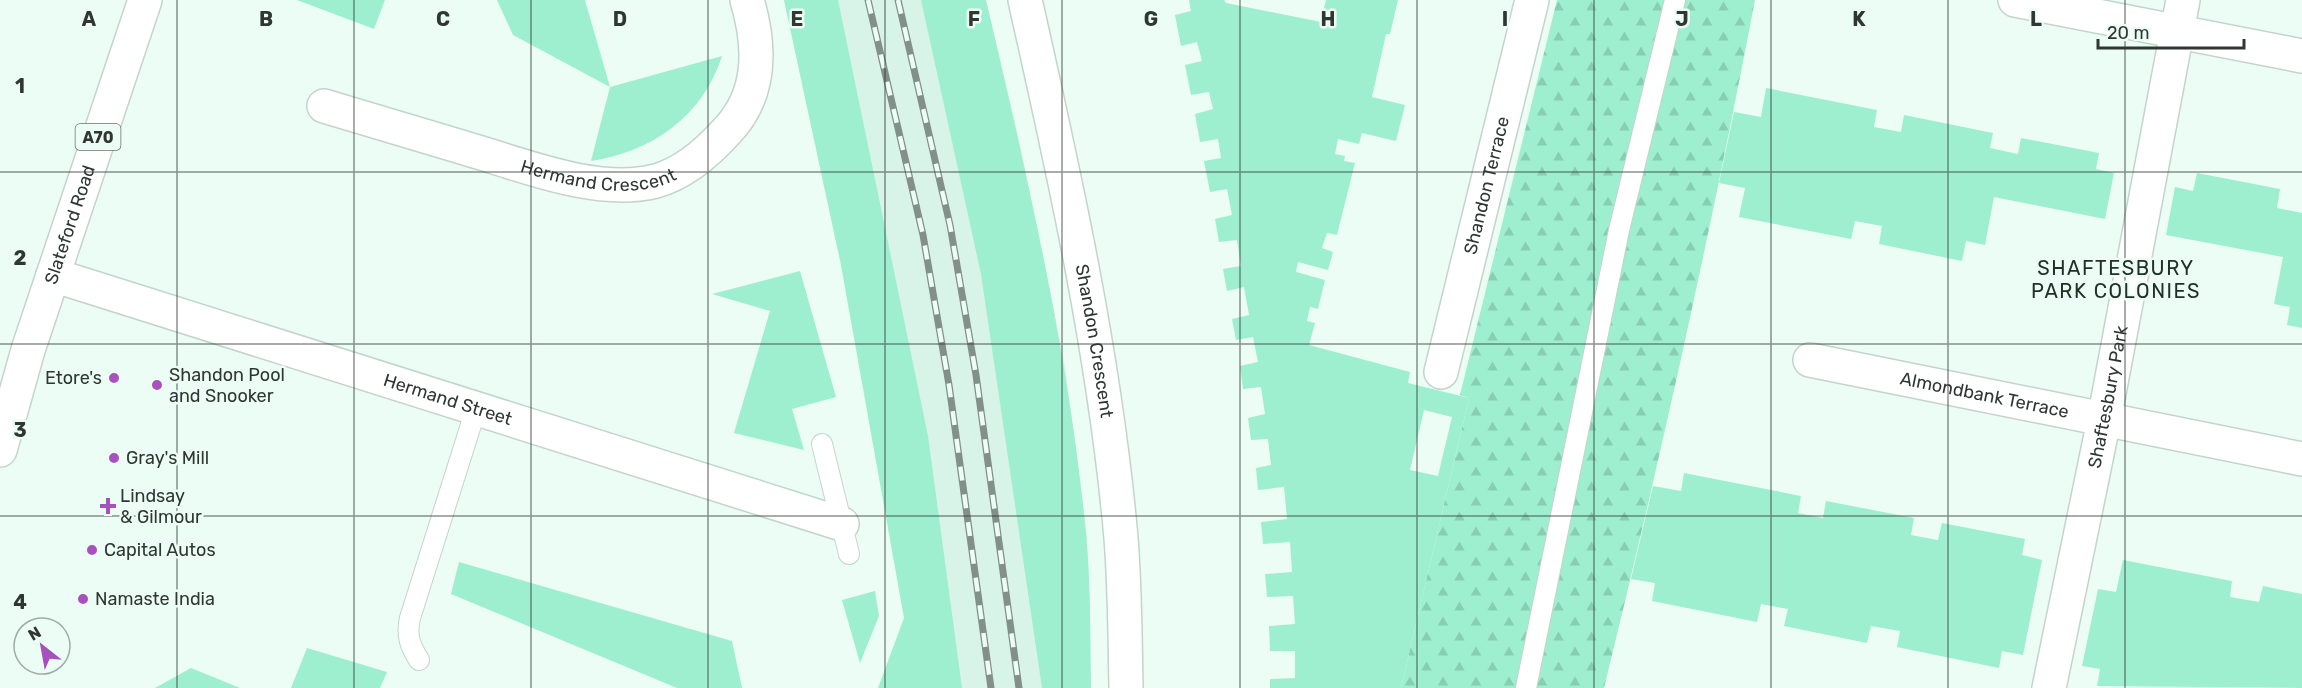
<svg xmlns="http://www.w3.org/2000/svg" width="2302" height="688" font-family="Rubik,sans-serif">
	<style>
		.built { fill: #d8f3e7 }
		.green { fill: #9defcf; fill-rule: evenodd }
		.forest { fill: url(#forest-firs) }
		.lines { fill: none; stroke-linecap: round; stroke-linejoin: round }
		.lane-casing { stroke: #c3d4cd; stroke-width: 22 }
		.street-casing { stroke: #c3d4cd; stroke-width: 36 }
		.primary-casing { stroke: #c3d4cd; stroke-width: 36 }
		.lane { stroke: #fff; stroke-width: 20 }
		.street { stroke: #fff; stroke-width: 33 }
		.primary { stroke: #fff; stroke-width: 33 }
		.rail-casing { stroke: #838f8a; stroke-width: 7 }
		.rail { stroke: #ebfdf5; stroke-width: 4.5; stroke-dasharray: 14; stroke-linecap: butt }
		.grid { fill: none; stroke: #2f3633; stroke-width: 1.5; stroke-opacity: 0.55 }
		.poi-dot { fill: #a751bf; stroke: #ebfdf5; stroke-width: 2 }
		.labels { text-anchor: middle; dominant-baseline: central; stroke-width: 5; stroke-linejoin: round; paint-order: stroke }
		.shield { fill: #ebfdf5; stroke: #67726d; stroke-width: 1.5 }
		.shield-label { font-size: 16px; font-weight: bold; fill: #2f3633 }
		.street-label { font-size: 18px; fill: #2f3633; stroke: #ebfdf5 }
		.poi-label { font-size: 18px; fill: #2f3633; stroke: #ebfdf5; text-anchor: start }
		.neighbourhood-label { font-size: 20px; letter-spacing: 1.5px; fill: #22302a; stroke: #ebfdf5 }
		.grid-label { font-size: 20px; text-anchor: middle; font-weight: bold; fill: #2f3633; stroke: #ebfdf5; stroke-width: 5; stroke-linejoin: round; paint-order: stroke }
	</style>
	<defs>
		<pattern id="forest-firs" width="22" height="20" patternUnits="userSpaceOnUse" patternTransform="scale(1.5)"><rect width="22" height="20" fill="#9defcf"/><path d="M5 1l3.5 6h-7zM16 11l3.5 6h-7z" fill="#88ceb2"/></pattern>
	</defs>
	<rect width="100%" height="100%" fill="#ebfdf5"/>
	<!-- built -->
	<path class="built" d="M 784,0 L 986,0 L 1018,135 L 1065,366 L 1087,536 L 1091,688 L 930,688 L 880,481 L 841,265 Z"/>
	<!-- green -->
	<path class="green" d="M 297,0 L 385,0 L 374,29 Z
		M 497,0 L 585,0 L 610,87 L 722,56 C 703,116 652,152 591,161 L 610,87 L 513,35 Z
		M 784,0 L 838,0 L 928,436 L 962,688 L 878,688 L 904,618 L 841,265 Z
		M 921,0 L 986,0 C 1027,176 1069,353 1086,534 C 1091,585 1090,637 1091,688 L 1042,688 L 981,274 Z
		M 1189,0 L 1224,0 L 1226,3 L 1321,22 L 1326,0 L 1398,0 L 1390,34 L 1386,34 L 1372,97 L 1405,105 L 1396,141 L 1362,133 L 1359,144 L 1338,139 L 1335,154 L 1345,156 L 1344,161 L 1355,163 L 1337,235 L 1327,233 L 1322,248 L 1333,252 L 1328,270 L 1298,262 L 1296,272 L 1325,280 L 1318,309 L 1310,307 L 1307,321 L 1315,323 L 1309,345 L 1410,372 L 1408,383 L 1469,398 L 1401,688 L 1270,688 L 1270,679 L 1295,678 L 1295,651 L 1270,651 L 1269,626 L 1295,624 L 1293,596 L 1267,597 L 1265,574 L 1292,572 L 1290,542 L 1263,544 L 1261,522 L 1287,519 L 1284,487 L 1258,490 L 1256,468 L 1271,465 L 1268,439 L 1251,440 L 1248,418 L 1265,414 L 1261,387 L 1243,389 L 1240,366 L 1258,362 L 1253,337 L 1236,340 L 1232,319 L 1249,315 L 1244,287 L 1227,291 L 1223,269 L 1241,266 L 1237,240 L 1219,242 L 1215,219 L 1232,215 L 1227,189 L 1210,192 L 1204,161 L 1221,158 L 1218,139 L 1200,142 L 1195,114 L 1213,109 L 1209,92 L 1191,95 L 1185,65 L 1202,61 L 1197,42 L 1181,46 L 1175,15 L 1191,11 ZM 1424,410 L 1452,417 L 1438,476 L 1410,470 Z
		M 1766,88 L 1877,110 L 1874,127 L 1901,132 L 1904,115 L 1993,133 L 1990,148 L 2018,154 L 2021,138 L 2099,153 L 2096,169 L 2114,173 L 2105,219 L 1994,197 L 1985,245 L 1966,241 L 1962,261 L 1879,244 L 1882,226 L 1855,221 L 1851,239 L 1739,217 L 1745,188 L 1719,183 L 1734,112 L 1761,117 Z
		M 2197,173 L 2280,189 L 2277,208 L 2302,213 L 2302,328 L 2287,325 L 2290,307 L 2274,304 L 2283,257 L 2166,235 L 2175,187 L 2193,191 Z
		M 800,271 L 836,397 L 792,409 L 804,450 L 734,433 L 770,311 L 712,294 Z
		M 1684,473 L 1801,496 L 1798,513 L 1823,518 L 1826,501 L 1914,518 L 1911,535 L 1938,540 L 1942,523 L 2025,539 L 2022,555 L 2042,560 L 2023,655 L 2002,651 L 1999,668 L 1897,647 L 1900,631 L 1871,626 L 1867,643 L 1784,626 L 1788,609 L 1761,604 L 1757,622 L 1652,601 L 1655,583 L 1631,579 L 1653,486 L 1681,491 Z
		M 2123,560 L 2232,581 L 2230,597 L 2259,602 L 2263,586 L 2302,594 L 2302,688 L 2097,686 L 2100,669 L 2082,666 L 2098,589 L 2116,592 Z
		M 459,562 L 732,641 L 742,688 L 677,688 L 451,594 Z
		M 875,591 L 879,616 L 860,663 L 842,600 Z
		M 307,648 L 387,672 L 380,688 L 291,688 Z
		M 191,668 L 240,688 L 155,688 Z"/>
	<!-- forest -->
	<path class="forest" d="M 1557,0 L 1755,0 C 1711,231 1660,460 1604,688 L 1401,688 L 1469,398 L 1460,395 Z"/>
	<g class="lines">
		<!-- lane casing -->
		<g class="lane-casing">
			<path id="lane" d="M 822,444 L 849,554
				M 419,660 C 410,646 406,635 410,618 L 476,409
				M 1526,688 L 1619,230 L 1675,0"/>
		</g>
		<!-- street casing -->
		<g class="street-casing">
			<g id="street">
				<path id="s1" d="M 1025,0 C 1065,177 1105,357 1121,538 C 1125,587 1125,638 1126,688"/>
				<path d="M 2015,0 L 2302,56"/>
				<path id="s2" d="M 324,106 C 372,120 420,135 468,149 C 523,165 598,196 656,181 C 684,173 707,153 726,132 C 762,95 761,47 747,0"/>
				<path id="s3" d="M 53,275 L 842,524"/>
				<path id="s4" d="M 1810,360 L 2302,459"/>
				<path id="s5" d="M 1441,372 L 1532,0"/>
				<path id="s6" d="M 2049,688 L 2104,420 L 2183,0"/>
			</g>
		</g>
		<!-- primary casing -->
		<g class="primary-casing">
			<g id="primary">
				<path id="s7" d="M 0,450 L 28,350 L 145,0"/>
			</g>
		</g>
		<!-- lane -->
		<use href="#lane" class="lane"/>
		<!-- street -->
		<use href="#street" class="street"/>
		<!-- primary -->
		<use href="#primary" class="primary"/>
		<!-- rail casing -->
		<g class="rail-casing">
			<path id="rail" d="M 868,0 L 923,235 L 949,385 L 991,688
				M 898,0 L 950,225 L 976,375 L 1019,688"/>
		</g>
		<!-- rail -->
		<use href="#rail" class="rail"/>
	</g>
	<!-- grid -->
	<path class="grid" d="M 177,0 L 177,688M 354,0 L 354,688M 531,0 L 531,688M 708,0 L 708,688M 885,0 L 885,688M 1062,0 L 1062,688M 1240,0 L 1240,688M 1417,0 L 1417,688M 1594,0 L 1594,688M 1771,0 L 1771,688M 1948,0 L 1948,688M 2125,0 L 2125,688M 0,172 L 2302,172M 0,344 L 2302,344M 0,516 L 2302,516"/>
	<!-- markers -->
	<g class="poi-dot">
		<circle cx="114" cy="378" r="6"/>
		<circle cx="157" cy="385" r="6"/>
		<circle cx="114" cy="458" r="6"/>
		<path d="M105 497h6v6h6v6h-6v6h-6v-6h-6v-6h6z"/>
		<circle cx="92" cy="550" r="6"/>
		<circle cx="83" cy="599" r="6"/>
	</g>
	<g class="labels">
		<!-- shield labels -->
		<rect class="shield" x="75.5" y="124" width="45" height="26" rx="4.5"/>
		<g class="shield-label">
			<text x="98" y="137">A70</text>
		</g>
		<!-- street labels -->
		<g class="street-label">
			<text stroke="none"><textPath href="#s2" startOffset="285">Hermand Crescent</textPath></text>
			<text stroke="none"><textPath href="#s5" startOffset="192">Shandon Terrace</textPath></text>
			<text stroke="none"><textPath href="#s7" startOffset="236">Slateford Road</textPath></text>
			<text stroke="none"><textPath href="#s1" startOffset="348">Shandon Crescent</textPath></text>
			<text stroke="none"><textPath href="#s4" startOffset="178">Almondbank Terrace</textPath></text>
			<text stroke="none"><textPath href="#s6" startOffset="297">Shaftesbury Park</textPath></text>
			<text stroke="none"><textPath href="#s3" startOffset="414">Hermand Street</textPath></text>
		</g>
		<!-- poi labels -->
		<g class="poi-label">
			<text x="169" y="375">Shandon Pool<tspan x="169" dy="21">and Snooker</tspan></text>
			<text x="102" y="378" text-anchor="end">Etore's</text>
			<text x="126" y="458">Gray's Mill</text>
			<text x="120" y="496">Lindsay<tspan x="120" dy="21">&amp; Gilmour</tspan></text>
			<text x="104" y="550">Capital Autos</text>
			<text x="95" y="599">Namaste India</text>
		</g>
		<!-- neighbourhood labels -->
		<g class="neighbourhood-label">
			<text x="2116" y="268">SHAFTESBURY<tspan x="2116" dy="23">PARK COLONIES</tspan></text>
		</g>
	</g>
	<g class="grid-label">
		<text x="89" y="26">A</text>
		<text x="266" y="26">B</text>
		<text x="443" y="26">C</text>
		<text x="620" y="26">D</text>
		<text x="797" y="26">E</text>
		<text x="974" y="26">F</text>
		<text x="1151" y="26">G</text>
		<text x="1328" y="26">H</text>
		<text x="1505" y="26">I</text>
		<text x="1682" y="26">J</text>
		<text x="1859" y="26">K</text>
		<text x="2036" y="26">L</text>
		<text x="20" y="93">1</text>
		<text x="20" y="265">2</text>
		<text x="20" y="437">3</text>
		<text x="20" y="609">4</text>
	</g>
	<!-- north arrow -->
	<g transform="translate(42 646) rotate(329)"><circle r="28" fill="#ebfdf5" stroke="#a0ada7" stroke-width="1.5"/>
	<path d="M0-4.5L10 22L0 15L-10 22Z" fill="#a751bf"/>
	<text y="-9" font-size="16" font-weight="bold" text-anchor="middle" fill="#2f3633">N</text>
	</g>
	<!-- scale -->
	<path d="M2098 39v9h146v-9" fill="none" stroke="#2f3633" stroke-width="3"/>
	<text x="2107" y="39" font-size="18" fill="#2f3633" stroke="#ebfdf5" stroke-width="4.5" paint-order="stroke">20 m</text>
</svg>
